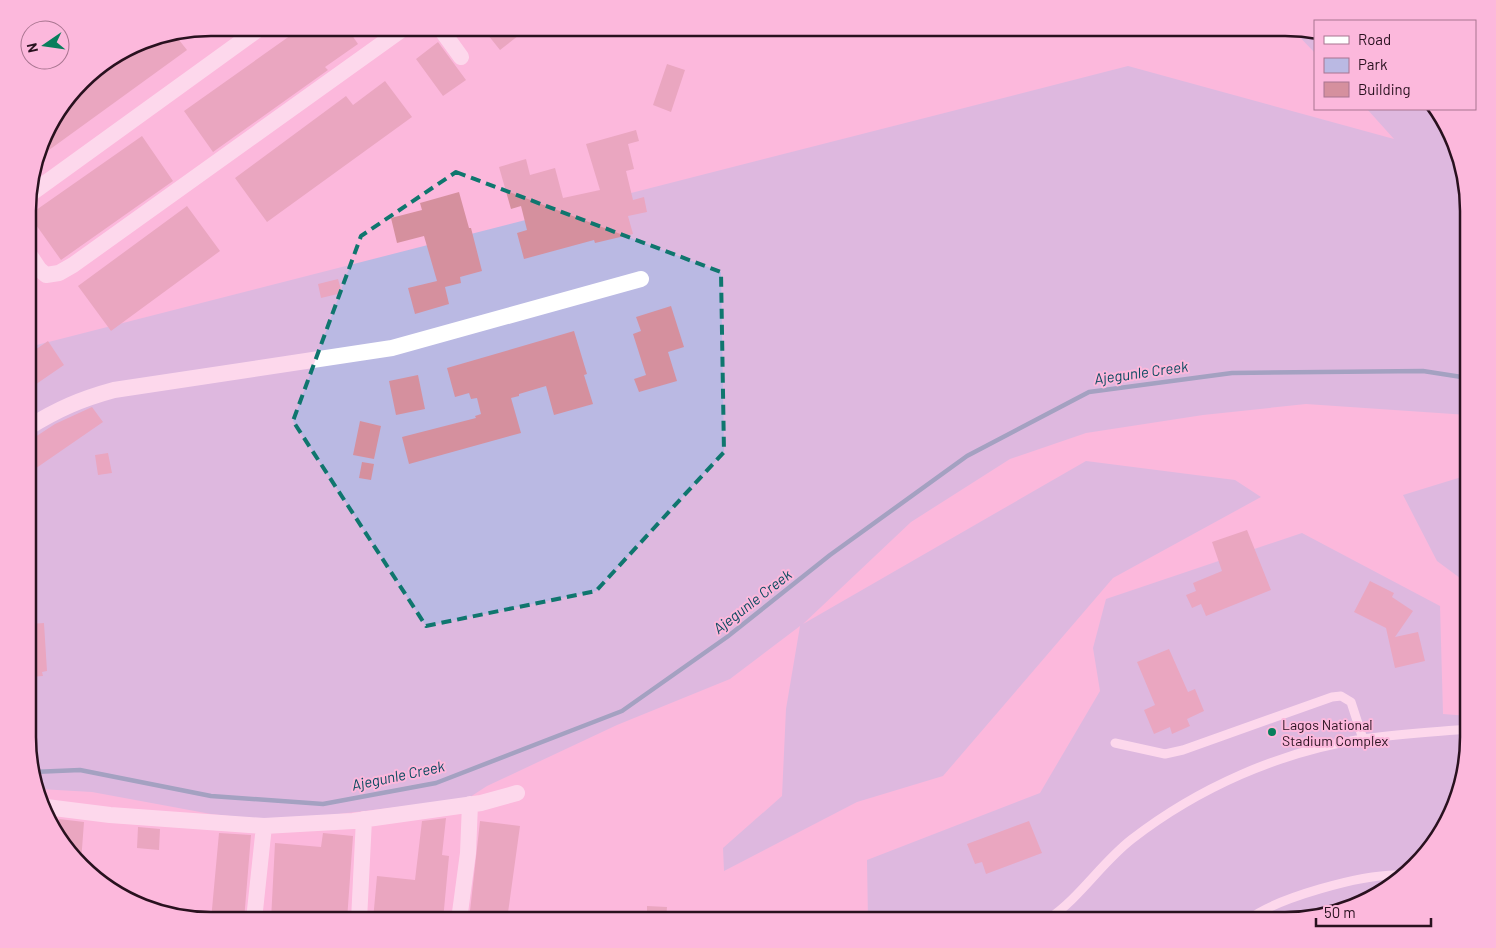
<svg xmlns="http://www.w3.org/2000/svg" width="1496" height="948" font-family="Barlow,sans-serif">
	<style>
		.green { fill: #bab9e3 }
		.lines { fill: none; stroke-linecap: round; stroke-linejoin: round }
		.stream { stroke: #3a85a0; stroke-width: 4.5 }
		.building { fill: #d5909e }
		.service { stroke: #fff; stroke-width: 9 }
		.minor { stroke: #fff; stroke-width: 16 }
		.marked { fill: none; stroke: #0f766e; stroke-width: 4; stroke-dasharray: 10 6; stroke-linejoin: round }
		.poi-dot { fill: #087e5c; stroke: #fcb8dc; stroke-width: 2 }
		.labels { text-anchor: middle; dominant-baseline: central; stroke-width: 4; stroke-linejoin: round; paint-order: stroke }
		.poi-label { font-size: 14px; fill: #29111f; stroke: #fcb8dc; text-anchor: start }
		.water-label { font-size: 15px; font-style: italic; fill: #094a5f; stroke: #fcb8dc }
		.rim { fill: none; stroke: #29111f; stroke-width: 2.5 }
	</style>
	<rect width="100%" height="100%" fill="#fcb8dc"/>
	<!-- green -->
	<path class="green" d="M 1291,28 L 1315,31 L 1315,53 Z
		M 1128,66 L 1394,139 L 1367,109 L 1434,109 L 1444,120 L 1468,200 L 1468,415 L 1306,404 L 1203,415 L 1086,433 L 1010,459 L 911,522 L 803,624 L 1086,461 L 1235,480 L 1261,497 L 1113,578 L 943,776 L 857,802 L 724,871 L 723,848 L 782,796 L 786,709 L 800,626 L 730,679 L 617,725 L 487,786 L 467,799 L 278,821 L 211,814 L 92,792 L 40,789 L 29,760 L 29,347 Z
		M 1468,475 L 1468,584 L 1437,561 L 1403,495 Z
		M 1302,533 L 1440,606 L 1443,714 L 1468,716 L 1468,748 L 1459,795 L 1438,839 L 1376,896 L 1296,920 L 868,920 L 867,860 L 1040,793 L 1100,691 L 1093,648 L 1106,599 Z"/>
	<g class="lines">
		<!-- stream -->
		<path class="stream" d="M 33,772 L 80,770 L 211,796 L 323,804 L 436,783 L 622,711 L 727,637 L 830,555 L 967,456 L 1089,392 L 1232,373 L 1423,371 L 1468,378"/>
	</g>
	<!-- building -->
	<path class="building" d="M 301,28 L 347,28 L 358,44 L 325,67 L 328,70 L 213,152 L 184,111 Z
		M 498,28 L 528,28 L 500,50 L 488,35 Z
		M 175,35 L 187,50 L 38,158 L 47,130 L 90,73 L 141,41 Z
		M 438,42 L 466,80 L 443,96 L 416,59 Z
		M 667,64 L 685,70 L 671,112 L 653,105 Z
		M 385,81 L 412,117 L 267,222 L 235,178 L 346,96 L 353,105 Z
		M 636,130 L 639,141 L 628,144 L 634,169 L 626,171 L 633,200 L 644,197 L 647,212 L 628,216 L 633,234 L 595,243 L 594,240 L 524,259 L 517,233 L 527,230 L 521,206 L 511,209 L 499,167 L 526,159 L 530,175 L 555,168 L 563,198 L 600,190 L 586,144 Z
		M 142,136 L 173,181 L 61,260 L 29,215 Z
		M 459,192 L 469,228 L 471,228 L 482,271 L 460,277 L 461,283 L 445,287 L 449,304 L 415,314 L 408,288 L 437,281 L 424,236 L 397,243 L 391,218 L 422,210 L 420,203 Z
		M 187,206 L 220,251 L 111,331 L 78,286 Z
		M 338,279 L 342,293 L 321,298 L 318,284 Z
		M 671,306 L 684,347 L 668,352 L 677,381 L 639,392 L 634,379 L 646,375 L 633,334 L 641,331 L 636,317 Z
		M 574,331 L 587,374 L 584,375 L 593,404 L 554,415 L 546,386 L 519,394 L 519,396 L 511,398 L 521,433 L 409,464 L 402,437 L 476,418 L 475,416 L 481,414 L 477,398 L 471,399 L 469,393 L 455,397 L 447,368 Z
		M 48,341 L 64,365 L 29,389 L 29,354 Z
		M 418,375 L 425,409 L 396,415 L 389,381 Z
		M 92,407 L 103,422 L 29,473 L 29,441 L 55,424 Z
		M 360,421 L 381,426 L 374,459 L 353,455 Z
		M 108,453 L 112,473 L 98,475 L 95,455 Z
		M 362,462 L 374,464 L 371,480 L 359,478 Z
		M 1247,530 L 1271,590 L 1206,616 L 1201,604 L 1192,608 L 1186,595 L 1196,591 L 1193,583 L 1222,571 L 1212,542 Z
		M 1370,581 L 1394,593 L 1392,597 L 1413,611 L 1395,637 L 1418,632 L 1425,661 L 1395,668 L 1386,628 L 1354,612 Z
		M 44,623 L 47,671 L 42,672 L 43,676 L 29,677 L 29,624 Z
		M 1169,649 L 1188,692 L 1195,689 L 1204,711 L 1187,719 L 1190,726 L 1172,734 L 1170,727 L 1154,734 L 1144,710 L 1155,705 L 1137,662 Z
		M 446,818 L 442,855 L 449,856 L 443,920 L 373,920 L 377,876 L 415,880 L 422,821 Z
		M 59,819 L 84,822 L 81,862 L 58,839 Z
		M 480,821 L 520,826 L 507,920 L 469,920 Z
		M 1029,821 L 1042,853 L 986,874 L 982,862 L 975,864 L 967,844 Z
		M 138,827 L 160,829 L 159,850 L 137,848 Z
		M 219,833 L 251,835 L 244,920 L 211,920 Z
		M 323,833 L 353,836 L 347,920 L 271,920 L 275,843 L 321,847 Z
		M 647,906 L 667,907 L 666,920 L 647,920 Z"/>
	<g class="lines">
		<!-- service -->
		<path class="service" d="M 1115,743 L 1165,754 L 1183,750 L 1332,697 L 1341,696 L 1351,702 L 1363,739
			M 1059,912 L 1071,920
			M 1047,920 C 1080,898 1101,863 1132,839 C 1198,788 1279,752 1362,739 C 1397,734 1433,732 1468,729
			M 1248,920 C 1276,898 1362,874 1399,875"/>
		<!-- minor -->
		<path class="minor" d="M 440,28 L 461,57
			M 29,195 L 260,28
			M 29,254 L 39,269 L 46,275 L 59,273 L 73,265 L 404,28
			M 29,427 C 58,409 81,399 114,390 L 392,348 L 641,279
			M 46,807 L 110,815 L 264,826 L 353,821 L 481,803 L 517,793
			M 254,920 L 264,826
			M 359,920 L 364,819
			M 459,920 L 468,853 L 470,804"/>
	</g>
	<!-- marked area -->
	<path d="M0 0H1496V948H0ZM 456,172 L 721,272 L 724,452 L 596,591 L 426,626 L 293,421 L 361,236 Z" fill="#fcb8dc" fill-opacity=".55" fill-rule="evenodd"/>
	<path class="marked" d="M 456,172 L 721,272 L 724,452 L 596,591 L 426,626 L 293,421 L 361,236 Z"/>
	<!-- markers -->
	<circle class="poi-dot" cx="1272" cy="732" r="5"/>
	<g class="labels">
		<!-- poi labels -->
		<g class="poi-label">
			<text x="1282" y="724">Lagos National<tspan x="1282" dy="16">Stadium Complex</tspan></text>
		</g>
		<!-- water labels -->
		<g class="water-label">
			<text transform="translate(1141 372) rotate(-8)">Ajegunle Creek</text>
			<text transform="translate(752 601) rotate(-38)">Ajegunle Creek</text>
			<text transform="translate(398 775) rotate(-12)">Ajegunle Creek</text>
		</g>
	</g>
	<!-- crop -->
	<path d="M0 0H1496V948H0ZM211 36H1285A175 175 0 0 1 1460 211V737A175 175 0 0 1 1285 912H211A175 175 0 0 1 36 737V211A175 175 0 0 1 211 36Z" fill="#fcb8dc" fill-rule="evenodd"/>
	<path class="rim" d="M211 36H1285A175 175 0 0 1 1460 211V737A175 175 0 0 1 1285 912H211A175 175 0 0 1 36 737V211A175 175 0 0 1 211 36Z"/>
	<!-- legend -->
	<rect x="1314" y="20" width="162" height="90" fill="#fcb8dc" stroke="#a87590"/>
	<rect x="1324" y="36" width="25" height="8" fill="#ffffff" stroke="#a87590"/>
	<text x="1358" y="45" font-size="15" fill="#29111f">Road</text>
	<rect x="1324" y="58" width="25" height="15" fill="#bab9e3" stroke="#a87590"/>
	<text x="1358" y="70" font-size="15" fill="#29111f">Park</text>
	<rect x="1324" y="82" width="25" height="15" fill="#d5909e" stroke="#a87590"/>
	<text x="1358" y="95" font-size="15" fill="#29111f">Building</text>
	<!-- north arrow -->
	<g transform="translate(45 45) rotate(257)"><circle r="24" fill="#fcb8dc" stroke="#a87590"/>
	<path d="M0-4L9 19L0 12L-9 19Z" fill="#087e5c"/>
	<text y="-8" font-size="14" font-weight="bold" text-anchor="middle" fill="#29111f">N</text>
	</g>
	<!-- scale -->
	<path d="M1316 918v8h115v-8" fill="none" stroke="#29111f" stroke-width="2.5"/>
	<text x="1324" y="918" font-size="15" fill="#29111f" stroke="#fcb8dc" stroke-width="4" paint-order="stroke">50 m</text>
</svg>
